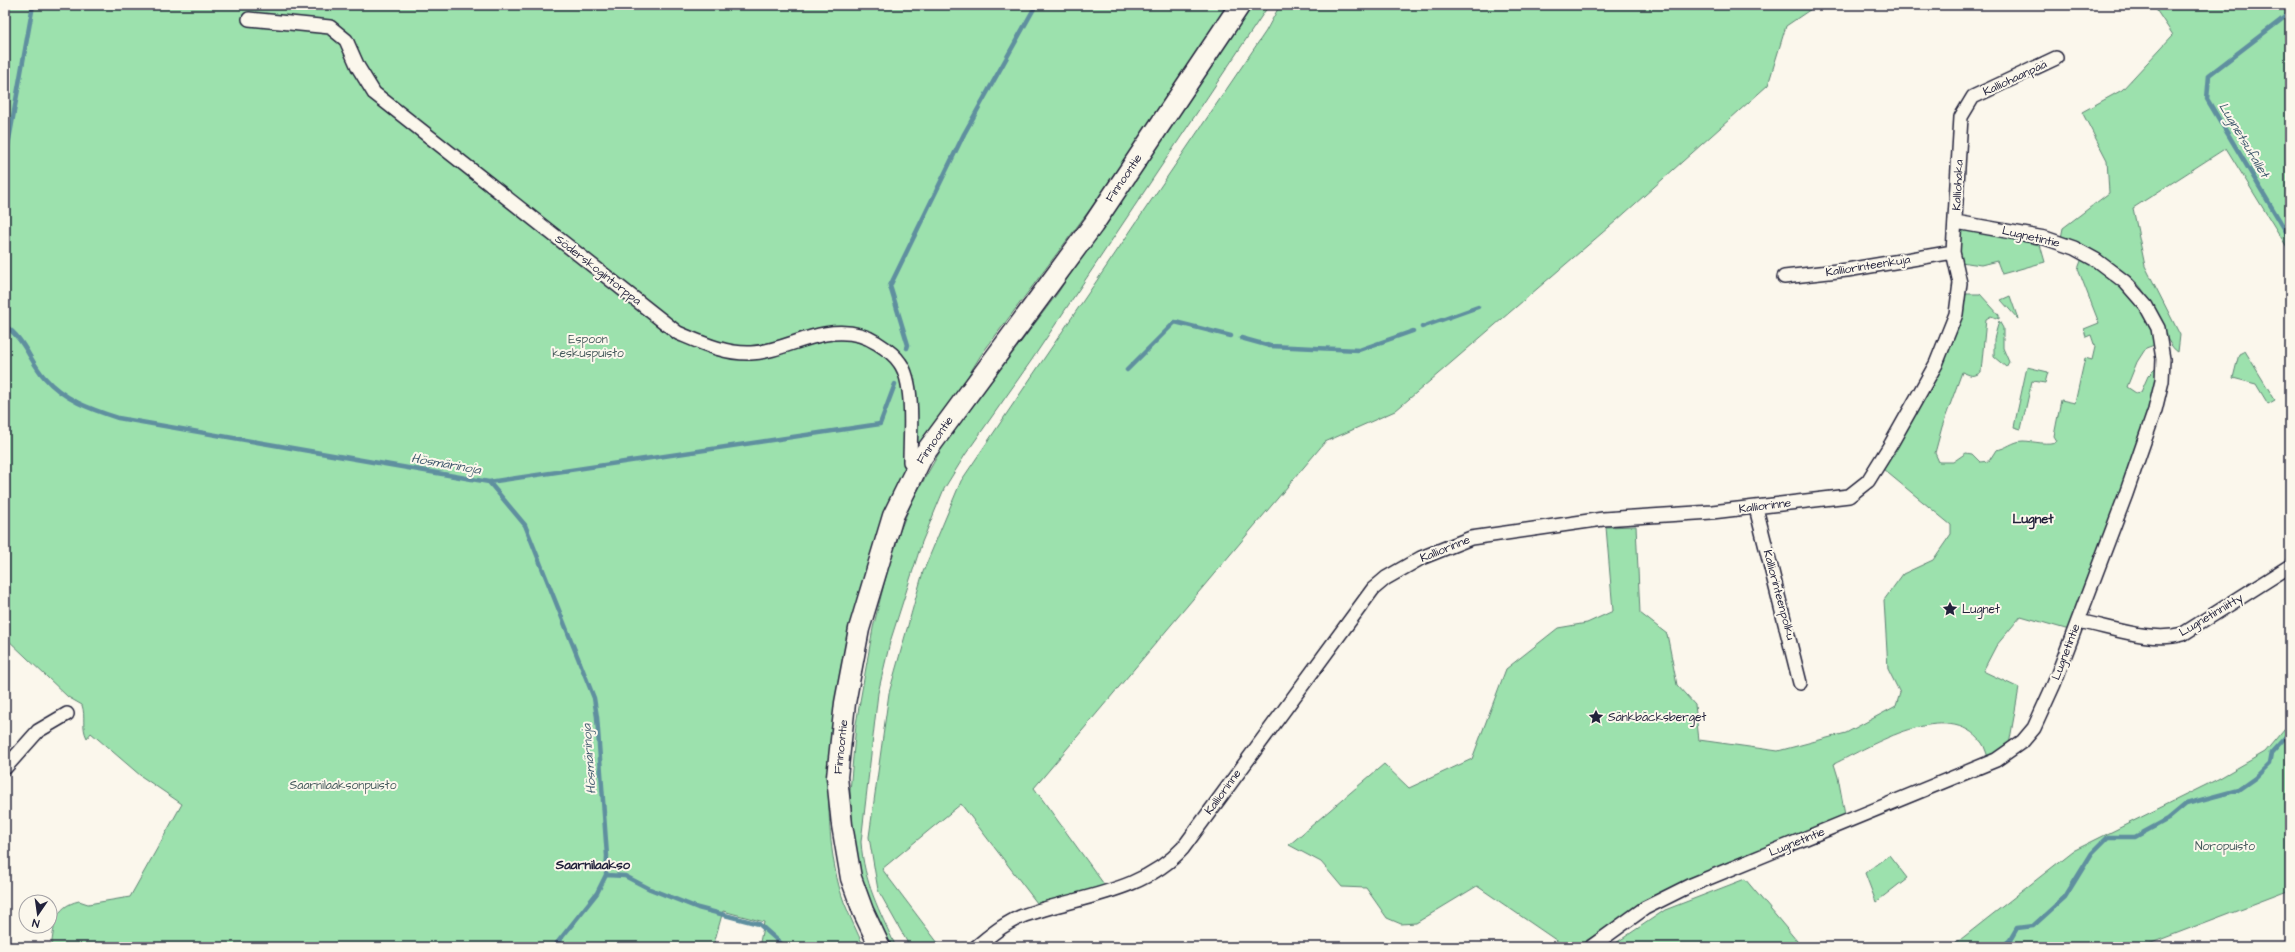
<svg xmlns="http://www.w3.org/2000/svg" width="2295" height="952" font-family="'Architects Daughter',sans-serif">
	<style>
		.green { fill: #9ce1ad; stroke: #5f8274 }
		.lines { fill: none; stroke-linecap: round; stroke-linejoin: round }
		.stream { stroke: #5f8f9f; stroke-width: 4.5 }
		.street-casing { stroke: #22223b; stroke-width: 16 }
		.primary-casing { stroke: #22223b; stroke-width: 23 }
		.street { stroke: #fbf7ec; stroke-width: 13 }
		.primary { stroke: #fbf7ec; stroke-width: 20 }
		.labels { text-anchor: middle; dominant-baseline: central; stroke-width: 4; stroke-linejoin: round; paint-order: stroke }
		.street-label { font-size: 12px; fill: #22223b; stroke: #fbf7ec }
		.park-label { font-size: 12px; fill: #475b5d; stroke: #fbf7ec }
		.poi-label { font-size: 12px; fill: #22223b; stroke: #fbf7ec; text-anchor: start }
		.water-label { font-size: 13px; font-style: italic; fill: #40596d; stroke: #fbf7ec }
		.neighbourhood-label { font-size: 13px; font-weight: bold; fill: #22223b; stroke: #fbf7ec }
	</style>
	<rect width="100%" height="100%" fill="#fbf7ec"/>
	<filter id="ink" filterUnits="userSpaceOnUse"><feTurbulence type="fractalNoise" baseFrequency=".025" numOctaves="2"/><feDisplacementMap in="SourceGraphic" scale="8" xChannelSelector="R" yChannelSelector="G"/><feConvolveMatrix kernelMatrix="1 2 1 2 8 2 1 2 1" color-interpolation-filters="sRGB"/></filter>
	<g filter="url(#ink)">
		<!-- green -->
		<path class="green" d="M 5,5 L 1229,5 L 1094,204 L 981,355 L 905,478 L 830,762 C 827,805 829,861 844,902 C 850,917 857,932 864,947 L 759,947 L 764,922 L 723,911 L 713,947 L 51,947 C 55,925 53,907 79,901 L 88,904 L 130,897 L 182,804 L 141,776 L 91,733 L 87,738 C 81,727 86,717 82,705 L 68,697 L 5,637 Z
			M 1252,5 L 1269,5 L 1031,361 L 965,455 L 944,489 L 922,542 L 890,642 L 878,693 L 861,842 C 864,883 879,910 896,947 L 891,947 L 867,895 L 858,869 L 854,844 L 850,791 L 856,724 L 873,628 L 893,548 L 912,501 L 943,446 L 1057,294 L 1202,72 Z
			M 1280,5 L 1817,5 L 1786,26 L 1768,85 L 1616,221 L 1395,411 L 1325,442 L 1034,788 L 1106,887 L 1037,903 L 961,804 L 882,869 L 941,947 L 910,947 L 878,890 L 869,837 L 889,693 L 923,572 L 961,481 L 1266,31 Z
			M 2153,5 L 2290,5 L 2290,252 L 2226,148 L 2133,208 L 2145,266 L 2180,335 L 2178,352 C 2165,345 2153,300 2138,284 C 2117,262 2088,250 2061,238 L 2063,228 L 2109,193 L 2107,160 L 2082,112 L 2122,90 L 2173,35 Z
			M 1965,229 L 2039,241 L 2045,262 L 2002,274 L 1997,261 L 1981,265 L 1961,262 C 1960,250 1954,239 1965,229 Z
			M 2082,258 C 2105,271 2130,289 2144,313 C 2149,323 2152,334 2157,344 L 2146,348 L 2137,362 L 2127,387 L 2136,393 L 2141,392 L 2148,376 L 2158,366 L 2153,401 L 2069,630 L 2021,616 L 1996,646 L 1983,671 L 2019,688 L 2009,745 L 1989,760 C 1987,755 1985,747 1982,743 C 1949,697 1871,746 1834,764 L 1838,777 L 1845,815 L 1663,892 L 1576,947 L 1566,947 L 1477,886 L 1416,923 L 1401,924 L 1387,918 L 1366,888 L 1342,887 L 1321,862 L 1289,845 L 1384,764 L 1409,788 L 1472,759 L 1506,669 L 1558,628 L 1587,623 L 1613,611 L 1606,527 L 1636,526 L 1640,613 L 1667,634 L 1677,685 L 1695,705 L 1699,740 L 1778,751 L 1846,733 L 1896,706 L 1900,693 L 1888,669 L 1884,600 L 1903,574 L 1933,560 L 1951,534 L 1951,525 L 1883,469 L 1959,317 L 1966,294 L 1980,294 L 1999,315 L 1999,319 L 1991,316 L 1986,319 L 1981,372 C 1973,378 1970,375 1962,372 L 1942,427 L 1935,453 L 1939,462 L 1953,462 L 1966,453 L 1972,454 L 1980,462 L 1989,461 L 1996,450 C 2006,449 2013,441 2023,441 C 2033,441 2049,446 2057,441 L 2054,436 L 2061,400 L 2075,403 L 2085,358 L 2092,360 L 2095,347 L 2091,335 L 2086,337 L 2084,329 L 2099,323 L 2078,269 Z
			M 2010,296 L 2018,319 L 2001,300 Z
			M 1999,321 L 2003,328 L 2003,348 L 2009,362 L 2006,367 L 1994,357 L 1994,339 Z
			M 2245,351 L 2275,400 L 2268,404 L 2256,384 L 2233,378 L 2239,354 Z
			M 2027,367 L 2048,372 L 2045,383 L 2032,381 L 2021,429 L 2014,427 Z
			M 2290,722 L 2290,890 L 2141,947 L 1951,947 L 2073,851 L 2218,779 L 2265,752 Z
			M 1889,855 L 1907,878 L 1876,902 L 1865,873 Z
			M 1745,879 L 1802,947 L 1610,947 L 1665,910 Z"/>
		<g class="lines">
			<!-- stream -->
			<path class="stream" d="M 2290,13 L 2209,75 L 2207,99 L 2290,238
				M 5,162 L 33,5
				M 5,326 C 24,338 30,361 44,377 C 64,400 90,409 118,418 L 489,482 L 525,525 L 594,698 L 597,717 L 607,856 L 606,875 L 597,893 L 554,947
				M 1422,327 L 1478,307
				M 1241,338 L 1270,346 L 1359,350 L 1413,331
				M 907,348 L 908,345 L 890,286 L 964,134 L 1036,5
				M 1127,370 L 1175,322 L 1231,336
				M 489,482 L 880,424 L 895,384
				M 606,875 L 625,876 L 650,889 L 698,908 L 759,924 L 785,947
				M 2002,947 L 2010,940 L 2017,928 L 2033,926 L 2065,897 L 2092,853 L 2108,837 L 2135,837 L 2168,819 L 2186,804 L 2238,790 L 2255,778 L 2269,764 L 2271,753 L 2290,732"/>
			<!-- street casing -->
			<g class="street-casing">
				<path id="street" d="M 249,19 L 330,27 L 346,40 L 358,67 L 374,93 L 678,333 C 702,343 725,354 751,353 C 776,352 800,338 825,334 C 843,331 862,333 877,343 C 885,348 895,355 900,363 C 915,384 910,436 910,462 L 916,468
					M 1784,277 L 1847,270 L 1953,252
					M 1756,508 L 1800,683
					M 2078,621 C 2111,627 2150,643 2183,634 L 2290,566
					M 5,768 L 38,731 L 67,714
					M 976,947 C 991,935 1006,922 1025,915 C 1079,896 1142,893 1183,848 L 1373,589 L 1386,578 L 1421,558 L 1471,538 L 1603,519 L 1712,512 L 1849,496 L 1868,481 L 1891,444 L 1936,364 L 1956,314 L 1960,283 L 1953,252 L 1961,117 L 1973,97 L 2056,58
					M 1591,947 L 1645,908 L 1689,886 L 1996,760 L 2023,741 L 2034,728 L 2054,684 L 2126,494 L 2155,410 L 2162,381 L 2163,359 L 2158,328 L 2146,306 L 2125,282 L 2096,260 L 2074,248 L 2045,238 L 1956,222"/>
			</g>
			<!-- primary casing -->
			<g class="primary-casing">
				<path id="primary" d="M 880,947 L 863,911 L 851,878 L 842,825 L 837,777 L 845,703 L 859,629 L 893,516 L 922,457 L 1093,225 L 1240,5"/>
			</g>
			<!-- street -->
			<use href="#street" class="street"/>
			<!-- primary -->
			<use href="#primary" class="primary"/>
		</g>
	</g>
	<!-- icons -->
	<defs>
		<g id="sight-bare" transform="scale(1.2)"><path d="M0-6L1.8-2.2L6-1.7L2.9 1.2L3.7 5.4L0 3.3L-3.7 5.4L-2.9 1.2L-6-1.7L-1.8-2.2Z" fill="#22223b" stroke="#fbf7ec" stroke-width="2.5" paint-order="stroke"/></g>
	</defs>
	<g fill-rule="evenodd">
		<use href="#sight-bare" x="1950" y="609"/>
		<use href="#sight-bare" x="1596" y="717"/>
	</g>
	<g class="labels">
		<!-- street labels -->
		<g class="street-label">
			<text transform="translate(2015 78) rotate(-25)">Kalliohaanpää</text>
			<text transform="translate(1124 178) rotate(-56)">Finnoontie</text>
			<text transform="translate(1958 185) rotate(-87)">Kalliohaka</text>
			<text transform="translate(2031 237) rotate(13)">Lugnetintie</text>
			<text transform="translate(1868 266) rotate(-9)">Kalliorinteenkuja</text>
			<text transform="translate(598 270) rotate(38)">Söderskogintorppa</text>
			<text transform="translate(935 440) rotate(-55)">Finnoontie</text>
			<text transform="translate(1765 506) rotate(-7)">Kalliorinne</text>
			<text transform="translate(1445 549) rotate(-22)">Kalliorinne</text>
			<text transform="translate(1779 595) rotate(75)">Kalliorinteenpolku</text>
			<text transform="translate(2211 615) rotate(-31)">Lugnetinniitty</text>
			<text transform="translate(2066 652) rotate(-69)">Lugnetintie</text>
			<text transform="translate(841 747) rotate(-84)">Finnoontie</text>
			<text transform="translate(1223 792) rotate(-54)">Kalliorinne</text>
			<text transform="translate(1797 842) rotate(-22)">Lugnetintie</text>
		</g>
		<!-- park labels -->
		<g class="park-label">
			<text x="588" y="339">Espoon<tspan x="588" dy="14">keskuspuisto</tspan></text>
			<text x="343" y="785">Saarnilaaksonpuisto</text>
			<text x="2225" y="846">Noropuisto</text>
		</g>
		<!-- poi labels -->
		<g class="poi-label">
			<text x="1962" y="609">Lugnet</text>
			<text x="1608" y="717">Sänkbäcksberget</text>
		</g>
		<!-- water labels -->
		<g class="water-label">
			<text transform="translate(2244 140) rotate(59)">Lugnetsufallet</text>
			<text transform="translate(446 464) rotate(10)">Hösmärinoja</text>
			<text transform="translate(589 759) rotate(-94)">Hösmärinoja</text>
		</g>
		<!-- neighbourhood labels -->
		<g class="neighbourhood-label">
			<text x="2033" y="519">Lugnet</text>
			<text x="593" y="865">Saarnilaakso</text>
		</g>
	</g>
	<!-- margin -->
	<rect width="2295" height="952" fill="none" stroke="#fbf7ec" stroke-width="20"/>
	<rect x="10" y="10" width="2275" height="932" fill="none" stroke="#22223b" stroke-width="1.5" filter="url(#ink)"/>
	<!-- north arrow -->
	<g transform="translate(38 914) rotate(193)"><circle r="19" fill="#fbf7ec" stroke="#a4a2a5"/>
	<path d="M0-3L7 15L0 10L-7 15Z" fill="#22223b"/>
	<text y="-6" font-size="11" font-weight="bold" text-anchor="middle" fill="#22223b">N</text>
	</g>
</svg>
